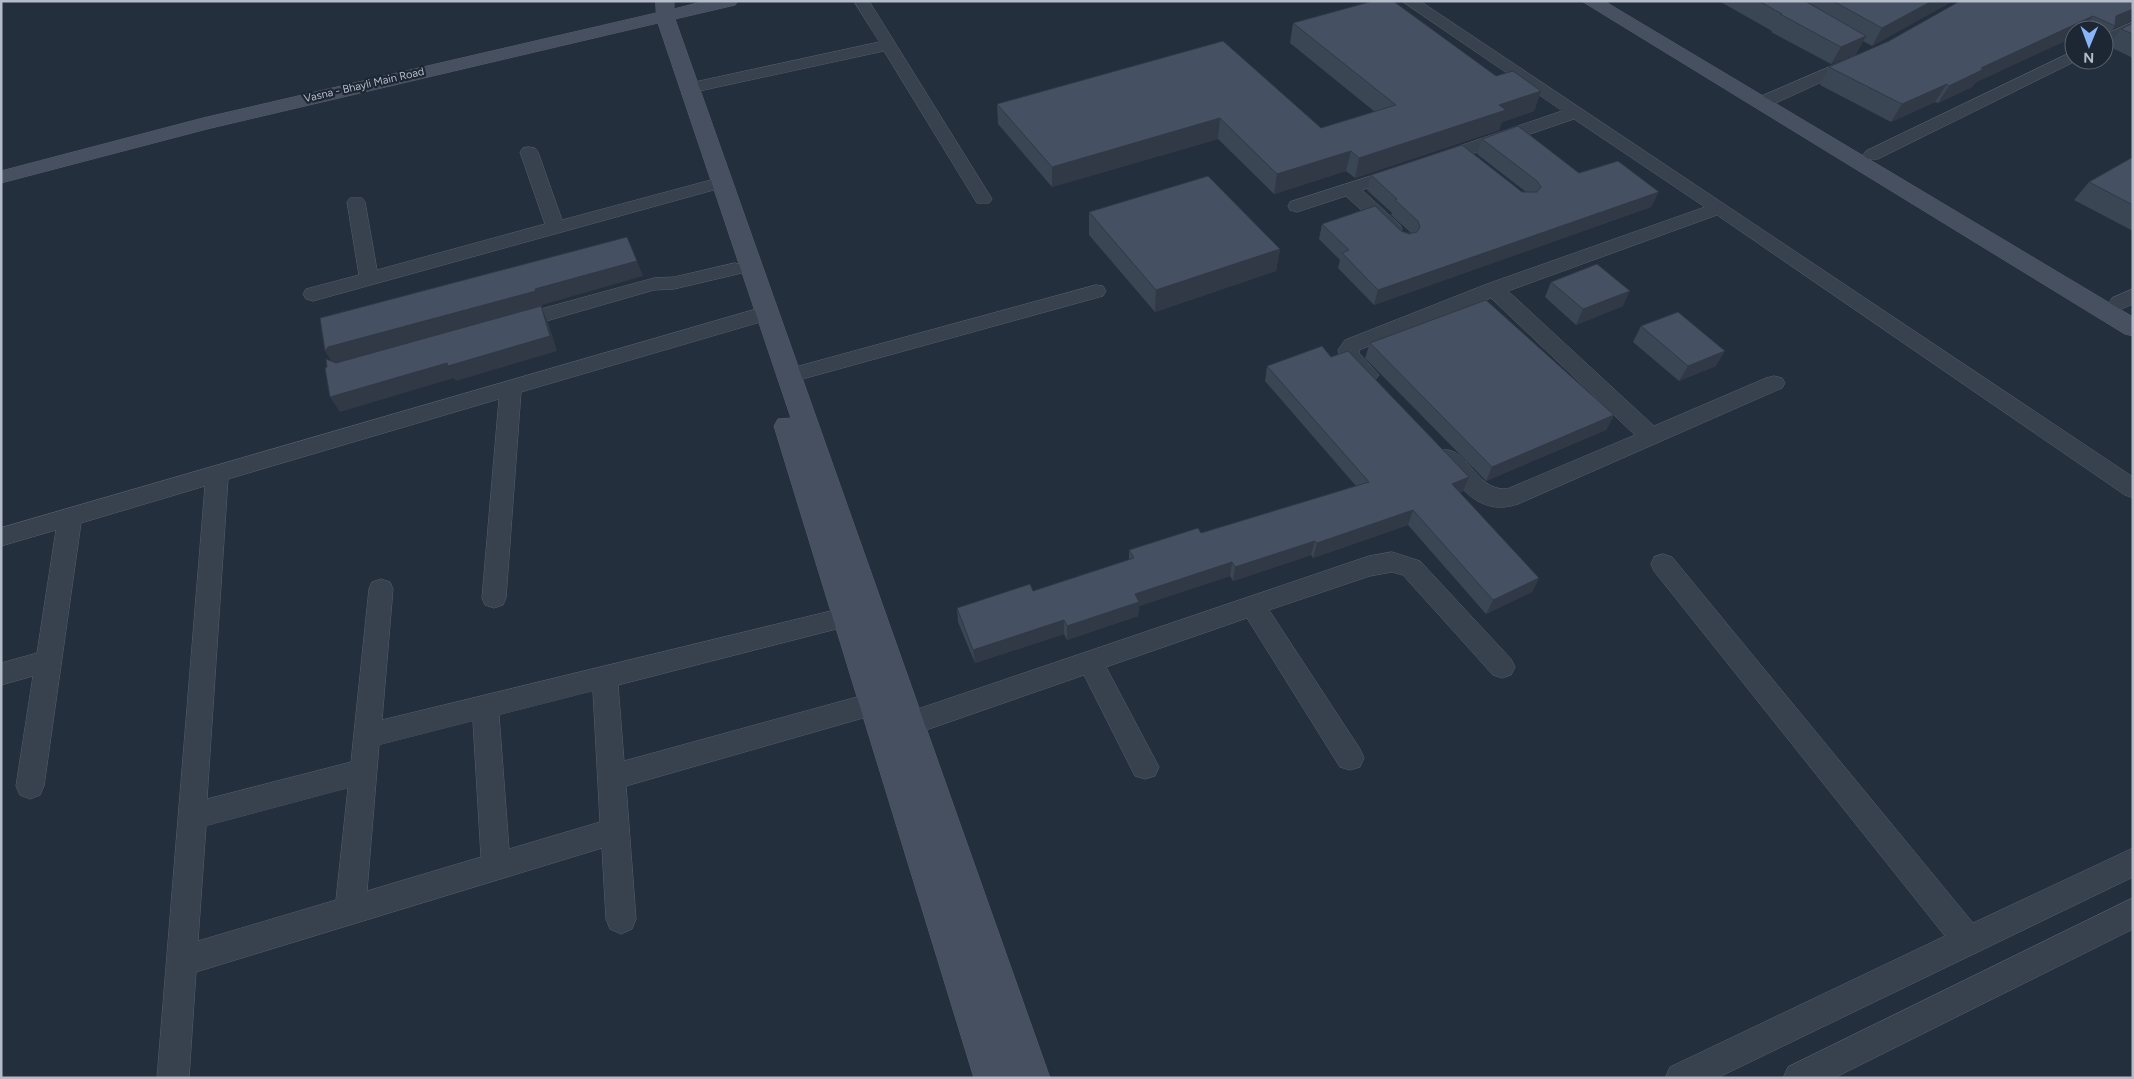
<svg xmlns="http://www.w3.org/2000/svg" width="2134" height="1079" font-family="Figtree,sans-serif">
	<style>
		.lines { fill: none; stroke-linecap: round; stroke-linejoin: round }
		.street-casing { stroke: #565f6c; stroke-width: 1 }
		.secondary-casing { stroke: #565f6c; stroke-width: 1 }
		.street { fill: #38414e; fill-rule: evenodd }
		.secondary { fill: #465061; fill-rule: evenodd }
		.wall { fill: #3b4654 }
		.shaded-wall { fill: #303945 }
		.building { fill: #455162; stroke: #303945 }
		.labels { text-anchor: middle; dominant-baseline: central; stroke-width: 4.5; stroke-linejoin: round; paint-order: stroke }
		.far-street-label { font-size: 11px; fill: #b4bcc9; stroke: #1d2633 }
	</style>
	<rect width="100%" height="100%" fill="#242f3e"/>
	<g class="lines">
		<!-- street casing -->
		<g class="street-casing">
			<path id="street" d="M 854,1 L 869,1 L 992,199 L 989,203 L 977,203 L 884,51 L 690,93 L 684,92 L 682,88 L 684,84 L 690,83 L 879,42 Z
				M 1402,1 L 1420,1 L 2133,477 L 2133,498 L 2125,495 L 1717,215 L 1508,291 L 1654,426 L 1766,378 L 1774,376 L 1782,378 L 1785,383 L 1782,388 L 1518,504 C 1480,517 1462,488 1439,463 L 1436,457 L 1439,451 C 1467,442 1473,491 1507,489 L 1635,435 L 1491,298 L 1359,350 L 1359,353 L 1379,375 L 1375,380 C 1360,385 1340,366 1338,350 L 1345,340 L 1487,284 L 1705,207 L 1574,119 L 1442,164 L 1430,164 L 1427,160 L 1430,156 L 1562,111 Z
				M 2133,22 L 2133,33 L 2104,46 L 2104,35 Z
				M 2074,51 L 2074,60 L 2078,60 L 1878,159 L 1866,159 L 1863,155 L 1866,151 Z
				M 1855,56 L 1863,61 L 1861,64 L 1767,107 L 1755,107 L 1753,103 L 1755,99 Z
				M 529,147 L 535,148 L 538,152 L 562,220 L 722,177 L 728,178 L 731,182 L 728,186 L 313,301 L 306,299 L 303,294 L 306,289 L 359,275 L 347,202 L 350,198 L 362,198 L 365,202 L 377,270 L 545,224 L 520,152 L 523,148 Z
				M 1399,167 L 1405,168 L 1408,172 L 1405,176 L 1362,190 L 1400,225 L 1402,229 L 1400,233 L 1386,233 L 1346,196 L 1297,212 L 1290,210 L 1288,206 L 1290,202 Z
				M 735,263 L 742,265 L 745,269 L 742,273 L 674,289 L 654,290 L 515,330 L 508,328 L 505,323 L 508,318 L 654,278 L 674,277 Z
				M 1096,285 L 1103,286 L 1106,291 L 1103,296 L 788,383 L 781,381 L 777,376 L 781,371 L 788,369 Z
				M 2133,289 L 2133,304 L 2119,310 L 2112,308 L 2109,303 L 2112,298 Z
				M 767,306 L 774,308 L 777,313 L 774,318 L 521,392 L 506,598 L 503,605 L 494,608 L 485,605 L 482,598 L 499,399 L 228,479 L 207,799 L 351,762 L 369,589 L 372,582 L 381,579 L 390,582 L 393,589 L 382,720 L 847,607 L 856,610 L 859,617 L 856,624 L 618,685 L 624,761 L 875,692 L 884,696 L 888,704 L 884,712 L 626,786 L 636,919 L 632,929 L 621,934 L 610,929 L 606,919 L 602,848 L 196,972 L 189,1078 L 157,1078 L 205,486 L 81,523 L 44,786 L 40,795 L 30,799 L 20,795 L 16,786 L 33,676 L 1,685 L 1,663 L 37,653 L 56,530 L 1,546 L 1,528 ZM 593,691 L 600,822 L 509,849 L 499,715 ZM 473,721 L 481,857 L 367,891 L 379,745 ZM 348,788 L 336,900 L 198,941 L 206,826 Z
				M 1392,552 L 1420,561 L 1511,659 L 1515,667 L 1511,675 L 1502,678 L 1493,675 L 1403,575 L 1392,572 L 1370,576 L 1269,610 L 1360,749 L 1364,758 L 1360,767 L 1350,770 L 1340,767 L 1247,618 L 1106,667 L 1159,767 L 1155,776 L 1145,779 L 1135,776 L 1084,675 L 909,736 L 900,732 L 896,724 L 900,716 L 909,712 L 1369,556 Z
				M 1663,554 L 1672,557 L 1973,923 L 2133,848 L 2133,877 L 1717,1078 L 1665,1078 L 1670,1067 L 1945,936 L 1654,571 L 1651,564 L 1654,557 Z
				M 2133,898 L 2133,929 L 1834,1078 L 1783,1078 L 1788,1067 Z"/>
		</g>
		<!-- secondary casing -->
		<g class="secondary-casing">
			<path id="secondary" d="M 656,1 L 674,1 L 674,9 L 705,1 L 738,1 L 735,5 L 675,19 L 1050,1078 L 1012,1078 L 994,1024 L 1012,1078 L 974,1078 L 774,426 L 778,419 L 791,418 L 658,23 L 207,129 L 1,183 L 1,171 L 203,118 L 656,13 Z
				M 1582,1 L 1604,1 L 2133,317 L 2133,336 L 2125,334 Z"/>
		</g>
		<!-- street -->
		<use href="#street" class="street"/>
		<!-- secondary -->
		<use href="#secondary" class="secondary"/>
	</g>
	<!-- wall -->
	<path class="wall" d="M 1719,1 L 1953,1 L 1872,46 L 1863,41 L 1856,54 L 1831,64 L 1771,32 L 1772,31 Z
		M 1960,1 L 2133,20 L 2113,29 L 2104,41 L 2104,30 L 2074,30 L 1975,83 L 1972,87 L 1938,103 L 1935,102 L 1891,122 L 1820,85 L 1829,67 L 1889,41 Z
		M 1293,23 L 1496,76 L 1541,91 L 1534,111 L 1502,122 L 1499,130 L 1355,178 L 1346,171 L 1274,194 L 1218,139 L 1052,187 L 998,124 L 997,104 L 1223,41 L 1321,128 L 1375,112 L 1290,43 Z
		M 2133,23 L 2133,58 L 2108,46 L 2121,29 Z
		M 1482,139 L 1579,173 L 1651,207 L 1374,305 L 1338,268 L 1340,260 L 1319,239 L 1322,224 L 1411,233 L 1391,215 L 1392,213 L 1367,190 L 1371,175 L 1526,192 L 1477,154 Z
		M 2133,157 L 2133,231 L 2074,200 L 2089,182 Z
		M 1089,212 L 1280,249 L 1276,271 L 1155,312 L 1089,235 Z
		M 1551,282 L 1623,306 L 1576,325 L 1545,297 Z
		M 1641,326 L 1716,366 L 1679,381 L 1633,342 Z
		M 1370,343 L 1614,415 L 1606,430 L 1486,481 L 1365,358 Z
		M 1267,366 L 1463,491 L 1460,493 L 1539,578 L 1532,592 L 1486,614 L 1408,525 L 1313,558 L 1311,555 L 1233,581 L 1230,576 L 1139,606 L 1138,616 L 1067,640 L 1064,634 L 975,663 L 958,622 L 957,608 L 1033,591 L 1129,560 L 1129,550 L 1201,533 L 1356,486 L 1265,381 Z"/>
	<!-- shaded-wall -->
	<path class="shaded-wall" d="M 1932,1 L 1953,1 L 1872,46 L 1882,28 Z
		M 2133,9 L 2133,20 L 2113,29 L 2115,26 L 2116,16 Z
		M 2093,16 L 2084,30 L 2074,30 L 2074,37 L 1975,83 L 1972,87 L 1938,103 L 1949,86 L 1981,68 Z
		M 1866,36 L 1856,54 L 1831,64 L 1841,47 Z
		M 1947,84 L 1935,102 L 1891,122 L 1902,104 Z
		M 1541,91 L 1534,111 L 1502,122 L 1499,130 L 1355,178 L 1359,158 L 1499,105 Z
		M 1220,118 L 1218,139 L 1052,187 L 1052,167 Z
		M 1351,151 L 1346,171 L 1274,194 L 1277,174 Z
		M 1659,192 L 1651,207 L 1374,305 L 1378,290 Z
		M 1280,249 L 1276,271 L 1155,312 L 1156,290 Z
		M 637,261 L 643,276 L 542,305 L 543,306 L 541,307 L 548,322 L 557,351 L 456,381 L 454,378 L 340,412 L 330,397 L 447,363 L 335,366 L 325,351 L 328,347 Z
		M 1630,291 L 1623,306 L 1576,325 L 1583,309 Z
		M 1725,351 L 1716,366 L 1679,381 L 1688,366 Z
		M 1614,415 L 1606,430 L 1486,481 L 1492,467 Z
		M 1469,477 L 1463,491 L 1446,498 L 1452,484 Z
		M 1413,510 L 1408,525 L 1313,558 L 1317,543 Z
		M 1315,541 L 1311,555 L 1233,581 L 1235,567 Z
		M 1232,562 L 1230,576 L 1139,606 L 1138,616 L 1067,640 L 1067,626 L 1135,594 Z
		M 1539,578 L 1532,592 L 1486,614 L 1493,600 Z
		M 1064,620 L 1064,634 L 975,663 L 973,650 Z"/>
	<!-- building -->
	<path class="building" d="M 1373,1 L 1393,1 L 1496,76 L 1513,71 L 1541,91 L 1499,105 L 1506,110 L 1359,158 L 1351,151 L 1277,174 L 1220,118 L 1052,167 L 997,104 L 1223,41 L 1321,128 L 1396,105 L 1293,23 Z
		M 1759,1 L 1805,1 L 1866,36 L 1841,47 L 1780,14 L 1782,14 Z
		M 1833,1 L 1932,1 L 1882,28 Z
		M 1960,1 L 2133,1 L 2133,9 L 2116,16 L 2115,26 L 2093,16 L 1981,68 L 1984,69 L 1949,86 L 1947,84 L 1902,104 L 1829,67 L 1889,41 Z
		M 2133,23 L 2133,34 L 2121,29 Z
		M 1518,126 L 1579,173 L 1618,161 L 1659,192 L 1378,290 L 1342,253 L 1349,250 L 1322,224 L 1375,206 L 1401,231 L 1409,234 L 1417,232 L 1420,227 L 1418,221 L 1395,200 L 1397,199 L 1371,175 L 1462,145 L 1522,192 L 1537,192 L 1541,187 L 1537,181 L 1482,139 Z
		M 2133,157 L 2133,205 L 2089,182 Z
		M 1208,176 L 1280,249 L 1156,290 L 1089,212 Z
		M 627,237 L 637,261 L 535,289 L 536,291 L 328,347 L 325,351 L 320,318 Z
		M 1597,264 L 1630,291 L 1583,309 L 1551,282 Z
		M 1486,300 L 1614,415 L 1492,467 L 1370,343 Z
		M 541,306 L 550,336 L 448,366 L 447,363 L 330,397 L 325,368 L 327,367 L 326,359 L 336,363 Z
		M 1678,312 L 1725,351 L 1688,366 L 1641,326 Z
		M 1322,346 L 1331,357 L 1348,351 L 1469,477 L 1452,484 L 1539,578 L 1493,600 L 1413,510 L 1317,543 L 1315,541 L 1235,567 L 1232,562 L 1135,594 L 1139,602 L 1067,626 L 1064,620 L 973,650 L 957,608 L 1030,584 L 1033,591 L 1134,558 L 1129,550 L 1198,528 L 1201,533 L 1369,482 L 1267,366 Z"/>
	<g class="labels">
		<!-- far-street labels -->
		<g class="far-street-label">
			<text transform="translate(364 85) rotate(-13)">Vasna - Bhayli Main Road</text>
		</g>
	</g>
	<!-- border -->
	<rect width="2134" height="1079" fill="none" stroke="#b4bcc9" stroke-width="5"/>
	<!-- north arrow -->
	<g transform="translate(2089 45) rotate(181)"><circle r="24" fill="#1d2633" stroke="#59626f"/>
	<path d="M0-4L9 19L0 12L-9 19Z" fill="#8ab4f8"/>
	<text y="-8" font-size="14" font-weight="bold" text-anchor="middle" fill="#b4bcc9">N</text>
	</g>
</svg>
